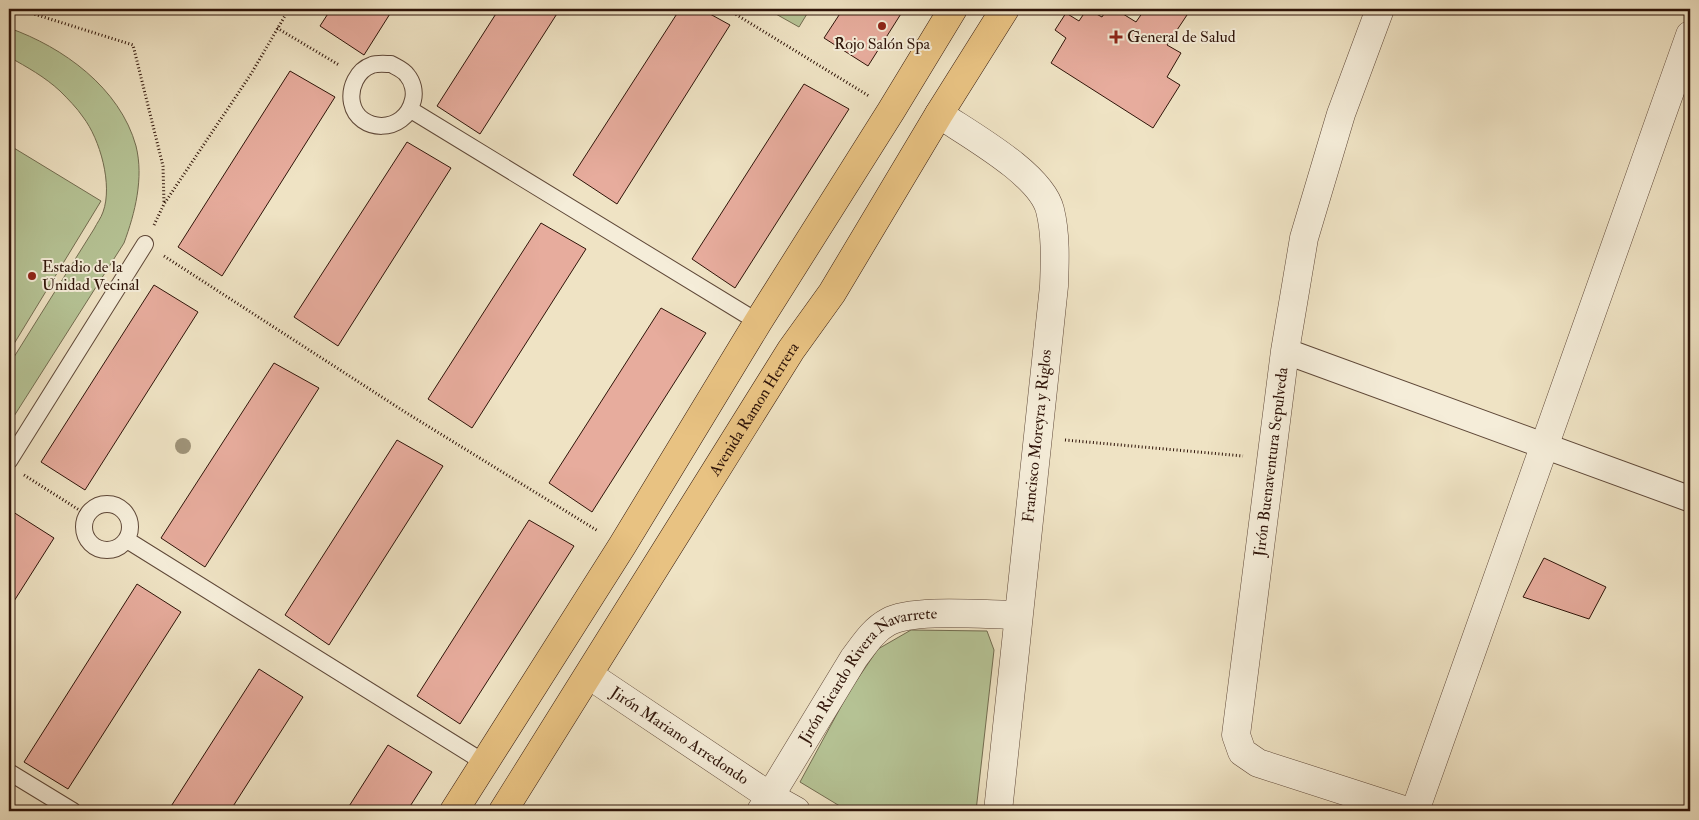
<svg xmlns="http://www.w3.org/2000/svg" width="1699" height="820" font-family="'IM FELL Double Pica',serif">
	<style>
		.green { fill: #b6c496; stroke: #726c50 }
		.building { fill: #e7ac9d; stroke: #2f1409 }
		.lines { fill: none; stroke-linecap: round; stroke-linejoin: round }
		.service-casing { stroke: #5f4838; stroke-width: 18 }
		.pedestrian-casing { stroke: #5f4838; stroke-width: 27 }
		.minor-casing { stroke: #5f4838; stroke-width: 29 }
		.tertiary-casing { stroke: #5f4838; stroke-width: 29 }
		.primary-casing { stroke: #2f1409; stroke-width: 29 }
		.path { stroke: #2f1409; stroke-width: 3; stroke-dasharray: 1 2.5; stroke-linecap: butt }
		.service { stroke: #f5edd9; stroke-width: 16 }
		.pedestrian { stroke: #f5edd9; stroke-width: 25 }
		.minor { stroke: #f5edd9; stroke-width: 28 }
		.tertiary { stroke: #f5edd9; stroke-width: 28 }
		.primary { stroke: #e8c282; stroke-width: 28 }
		.tree { fill: #9f9378 }
		.poi-dot { fill: #8f2418; stroke: #f5edd9; stroke-width: 2 }
		.labels { text-anchor: middle; dominant-baseline: central; stroke-width: 4; stroke-linejoin: round; paint-order: stroke }
		.poi-label { font-size: 16px; fill: #2f1409; stroke: #f5edd9; text-anchor: start }
		.street-label { font-size: 16px; fill: #2f1409; stroke: #f5edd9 }
	</style>
	<rect width="100%" height="100%" fill="#efe3c4"/>
	<filter id="stains"><feTurbulence type="fractalNoise" baseFrequency=".004" numOctaves="4"/><feColorMatrix values="0 0 0 0 .2 0 0 0 0 .09 0 0 0 0 .02 0 0 0 .5 -.17"/></filter>
	<radialGradient id="worn" r=".72"><stop offset=".6" stop-color="#630" stop-opacity="0"/><stop offset="1" stop-color="#630" stop-opacity=".3"/></radialGradient>
	<!-- green -->
	<path class="green" d="M 767,9 L 810,9 L 799,27 Z
		M 9,28 C 63,47 120,88 136,146 C 144,178 135,213 124,243 L 9,424 L 9,365 L 94,229 C 97,223 101,218 103,212 C 113,185 100,139 83,117 C 77,108 68,99 60,91 C 45,77 27,67 9,57 Z
		M 9,145 L 101,201 L 9,352 Z
		M 911,630 L 987,631 L 994,650 L 976,811 L 848,811 L 800,782 L 850,690 L 878,649 Z"/>
	<!-- building -->
	<path class="building" d="M 331,9 L 393,9 L 364,55 L 320,26 Z
		M 499,9 L 560,9 L 480,134 L 437,106 Z
		M 680,9 L 701,9 L 730,25 L 617,204 L 573,175 Z
		M 843,9 L 904,9 L 868,66 L 824,38 Z
		M 1087,9 L 1102,17 L 1107,9 L 1115,9 L 1136,22 L 1145,9 L 1181,9 L 1180,10 L 1187,15 L 1167,45 L 1181,53 L 1167,77 L 1180,85 L 1153,128 L 1051,63 L 1066,38 L 1055,30 L 1066,13 L 1079,21 Z
		M 290,71 L 335,97 L 222,276 L 178,247 Z
		M 804,84 L 849,109 L 735,288 L 692,259 Z
		M 407,142 L 451,168 L 338,346 L 294,317 Z
		M 541,223 L 586,249 L 472,428 L 428,399 Z
		M 154,285 L 198,312 L 85,490 L 41,462 Z
		M 661,308 L 706,333 L 592,512 L 549,483 Z
		M 274,363 L 319,388 L 205,567 L 161,538 Z
		M 397,440 L 443,466 L 329,645 L 285,615 Z
		M 10,510 L 54,538 L 9,609 L 9,512 Z
		M 529,520 L 574,546 L 460,724 L 417,696 Z
		M 1544,558 L 1606,587 L 1589,619 L 1523,597 Z
		M 137,584 L 181,612 L 68,789 L 24,762 Z
		M 259,669 L 303,697 L 230,811 L 168,811 Z
		M 388,745 L 432,772 L 407,811 L 346,811 Z
		M 9,803 L 22,811 L 9,811 Z"/>
	<g class="lines">
		<!-- service casing -->
		<g class="service-casing">
			<path id="service" d="M 391,64 C 396,67 404,70 407,75 C 413,82 415,92 413,100 C 405,135 358,133 352,103 C 349,88 357,70 372,65 C 377,63 386,64 391,64 Z
				M 411,110 L 758,322
				M 9,461 L 145,244
				M84 527a23 23 0 1 1 46 0a23 23 0 1 1-46 0Z
				M 127,540 L 485,763
				M 9,772 L 73,811"/>
		</g>
		<!-- pedestrian casing -->
		<g class="pedestrian-casing">
			<path id="pedestrian" d="M 1285,351 L 1690,499"/>
		</g>
		<!-- minor casing -->
		<g class="minor-casing">
			<g id="minor">
				<path d="M 1380,9 L 1341,114 L 1304,238 L 1285,351 L 1236,735 L 1242,752 L 1258,763 L 1407,811"/>
				<path id="s1" d="M 761,811 L 854,658 C 864,645 873,630 888,622 C 913,608 987,615 1018,615"/>
			</g>
		</g>
		<!-- tertiary casing -->
		<g class="tertiary-casing">
			<g id="tertiary">
				<path d="M 939,114 C 970,135 1041,174 1050,210 C 1056,234 1055,261 1054,286 L 998,811"/>
				<path id="s2" d="M 589,675 L 771,797 L 796,811"/>
				<path d="M 1415,811 L 1690,35"/>
			</g>
		</g>
		<!-- primary casing -->
		<g class="primary-casing">
			<g id="primary">
				<path d="M 454,811 L 622,546 L 758,322 L 891,111 L 953,9"/>
				<path id="s3" d="M 503,811 L 791,350 L 832,293 L 939,114 L 1005,9"/>
			</g>
		</g>
		<!-- path -->
		<path class="path" d="M 18,9 L 133,45 L 163,166 L 164,204
			M 727,9 L 869,96
			M 277,28 L 339,65
			M 154,225 L 164,204 L 251,74 L 289,9
			M 164,256 L 405,412 L 598,531
			M 1065,440 L 1243,456
			M 24,475 L 87,515"/>
		<!-- service -->
		<use href="#service" class="service"/>
		<!-- pedestrian -->
		<use href="#pedestrian" class="pedestrian"/>
		<!-- minor -->
		<use href="#minor" class="minor"/>
		<!-- tertiary -->
		<use href="#tertiary" class="tertiary"/>
		<!-- primary -->
		<use href="#primary" class="primary"/>
	</g>
	<!-- trees -->
	<circle class="tree" cx="183" cy="446" r="8"/>
	<!-- markers -->
	<g class="poi-dot">
		<circle cx="882" cy="26" r="5"/>
		<path d="M1113.5 29.5h5v5h5v5h-5v5h-5v-5h-5v-5h5z"/>
		<circle cx="32" cy="276" r="5"/>
	</g>
	<g class="labels">
		<!-- poi labels -->
		<g class="poi-label">
			<text x="1127" y="37">General de Salud</text>
			<text x="882" y="44" text-anchor="middle">Rojo Salón Spa</text>
			<text x="42" y="267">Estadio de la<tspan x="42" dy="18">Unidad Vecinal</tspan></text>
		</g>
		<!-- street labels -->
		<g class="street-label">
			<text stroke="none"><textPath href="#s3" startOffset="474">Avenida Ramon Herrera</textPath></text>
			<text transform="translate(1037 436) rotate(-84)">Francisco Moreyra y Riglos</text>
			<text transform="translate(1271 462) rotate(-83)">Jirón Buenaventura Sepulveda</text>
			<text stroke="none"><textPath href="#s1" startOffset="180">Jirón Ricardo Rivera Navarrete</textPath></text>
			<text stroke="none"><textPath href="#s2" startOffset="109">Jirón Mariano Arredondo</textPath></text>
		</g>
	</g>
	<!-- margin -->
	<rect width="1699" height="820" fill="none" stroke="#efe3c4" stroke-width="30"/>
	<rect x="10" y="10" width="1679" height="800" fill="none" stroke="#2f1409" stroke-width="2.5"/>
	<rect x="15" y="15" width="1669" height="790" fill="none" stroke="#2f1409"/>
	<rect width="100%" height="100%" filter="url(#stains)"/>
	<rect width="100%" height="100%" fill="url(#worn)"/>
</svg>
